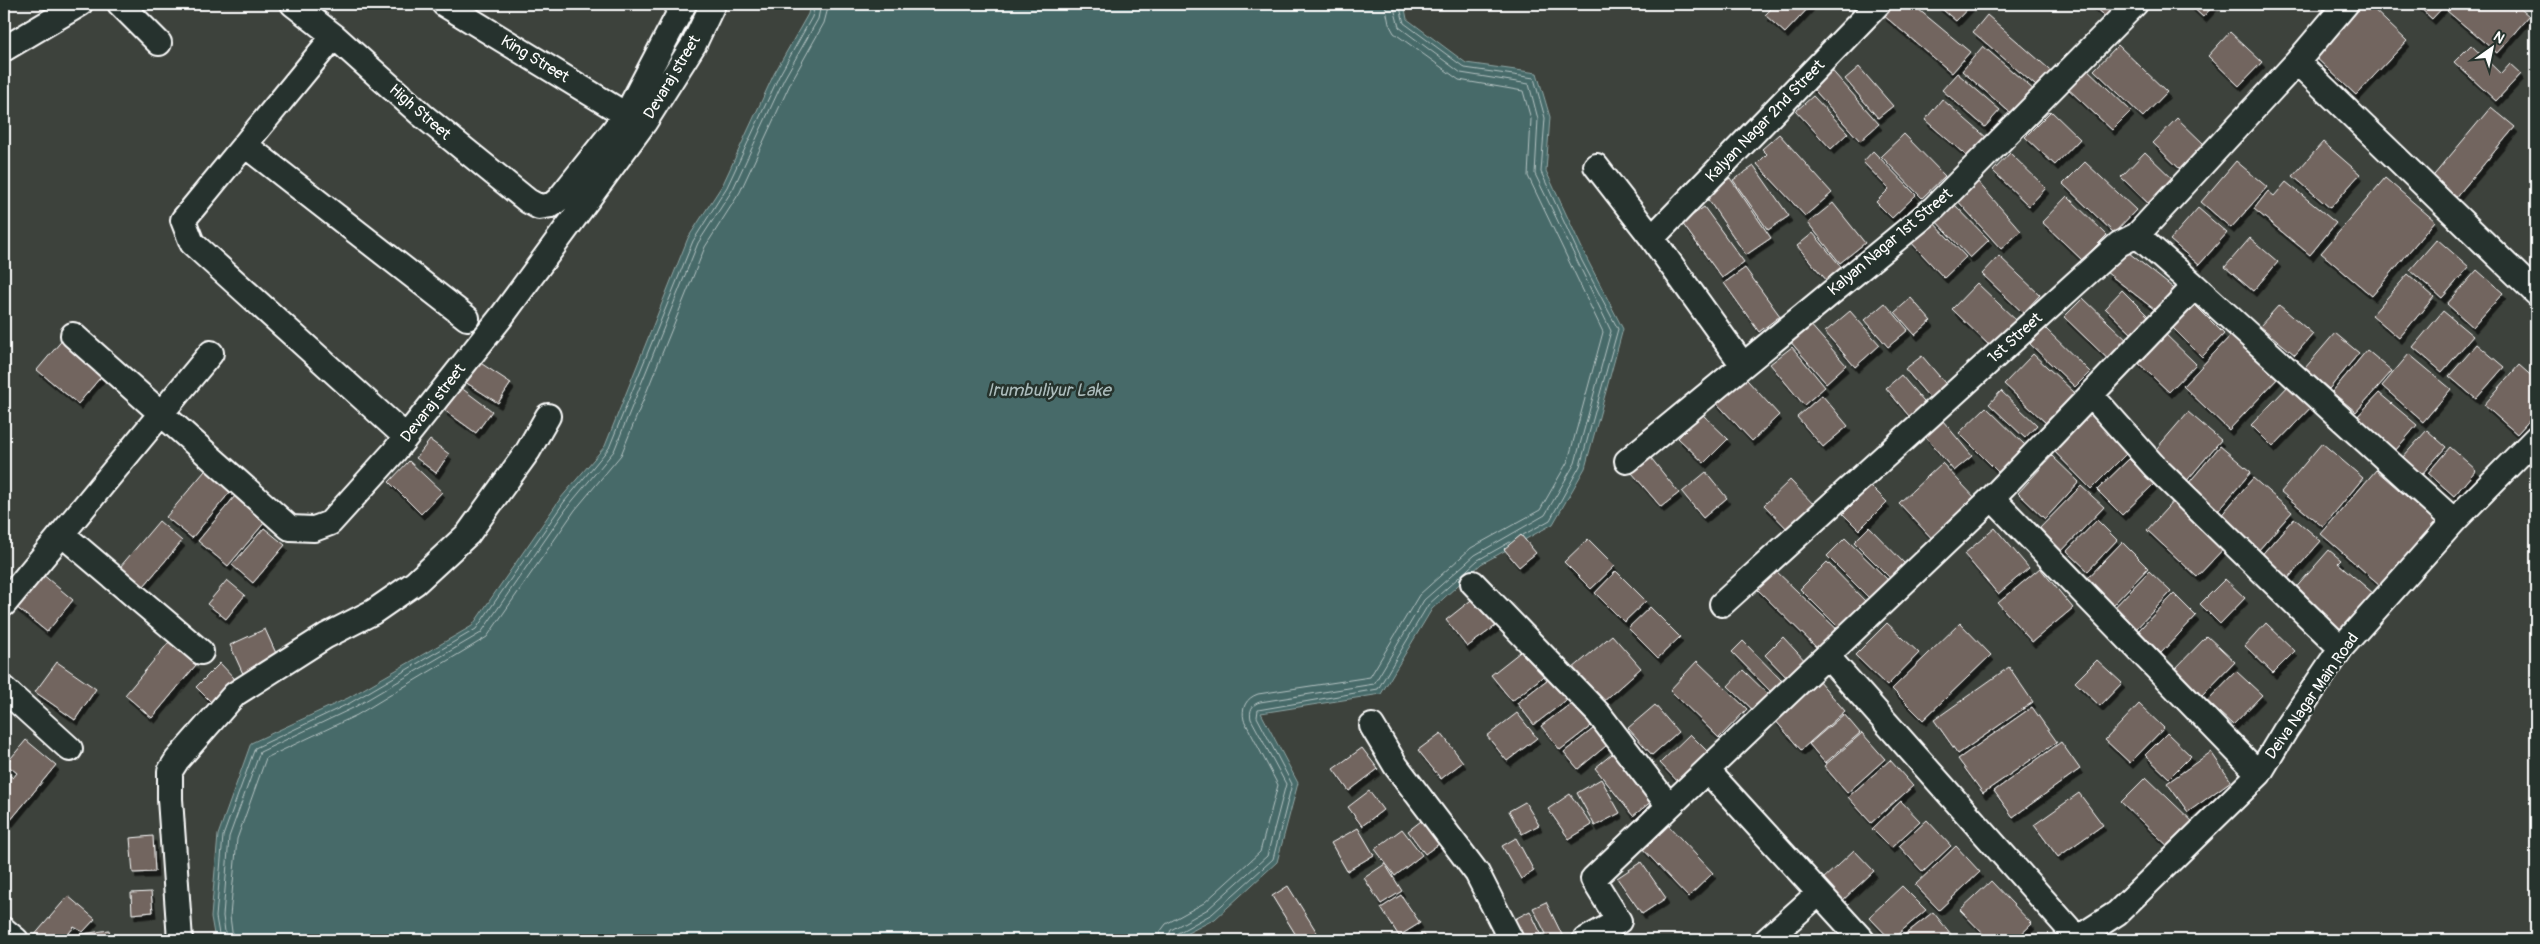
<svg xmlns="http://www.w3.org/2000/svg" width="2540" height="944" font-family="Pangolin,sans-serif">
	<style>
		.water { fill: #466a69; stroke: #90a6a5 }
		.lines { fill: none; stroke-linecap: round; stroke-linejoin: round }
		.shore { stroke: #b5c3c3; stroke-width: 1 }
		.building { fill: #72655f; stroke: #fff; filter: url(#shadow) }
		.street-casing { stroke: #fff; stroke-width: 28 }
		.street { stroke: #26332d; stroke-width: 24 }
		.labels { text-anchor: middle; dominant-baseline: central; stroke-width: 5; stroke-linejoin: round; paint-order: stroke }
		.street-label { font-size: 16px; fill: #fff; stroke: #26332d }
		.water-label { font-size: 18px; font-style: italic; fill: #acbcbc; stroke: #26332d }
	</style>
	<defs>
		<filter id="shadow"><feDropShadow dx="3" dy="5.5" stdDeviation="0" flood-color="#0009"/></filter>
	</defs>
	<rect width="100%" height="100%" fill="#3d423c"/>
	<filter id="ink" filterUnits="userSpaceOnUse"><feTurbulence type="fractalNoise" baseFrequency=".02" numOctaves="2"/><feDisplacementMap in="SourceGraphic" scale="10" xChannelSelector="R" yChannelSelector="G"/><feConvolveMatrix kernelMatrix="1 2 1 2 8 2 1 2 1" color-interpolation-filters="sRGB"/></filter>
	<g filter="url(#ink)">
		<!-- water -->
		<path class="water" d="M 810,4 L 1404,4 L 1407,19 L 1466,63 L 1537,73 L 1550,117 L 1546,171 L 1587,259 L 1623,329 L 1585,468 L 1553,524 L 1481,564 L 1432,609 L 1381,694 L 1261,713 L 1298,783 L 1277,862 L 1215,919 L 1174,940 L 215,940 L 211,917 L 218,835 L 251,743 L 348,698 L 472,626 L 560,499 L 605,446 L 688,238 L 723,184 L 774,74 L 808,14 Z"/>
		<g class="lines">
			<!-- shore -->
			<path class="shore" d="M 1399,4 L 1404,23 L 1465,68 L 1534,78 L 1545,118 L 1541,172 L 1582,261 L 1618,329 L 1580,466 L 1550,520 L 1523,535
				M 220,940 L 216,917 L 223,836 L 255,748 L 350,703 L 476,629 L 564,502 L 609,448 L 693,241 L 727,187 L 779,76 L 812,17 L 815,4
				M 226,940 L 223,916 L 229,837 L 260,752 L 353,708 L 481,633 L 569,505 L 614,451 L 698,243 L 733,189 L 784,79 L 818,19 L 821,4
				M 233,940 L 230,916 L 237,839 L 266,758 L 357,715 L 487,637 L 575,510 L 621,455 L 705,247 L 740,192 L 791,82 L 824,23 L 829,4
				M 1159,940 L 1160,932 L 1166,924 L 1204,903 L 1260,852 L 1278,785 L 1244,720 C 1241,708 1246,698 1258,694 L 1370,677 L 1419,595 L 1471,548 L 1540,510 L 1568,461 L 1603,332 L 1528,176 L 1531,119 L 1523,91 L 1459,80 L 1394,33 L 1389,24 L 1385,4
				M 1167,940 L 1171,930 L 1208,909 L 1267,856 L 1286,784 L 1251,719 C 1249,711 1252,704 1260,702 L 1374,684 L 1424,600 L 1475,555 L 1545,515 L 1575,463 L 1611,331 L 1535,174 L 1538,119 L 1529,84 L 1461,73 L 1399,27 L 1393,4
				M 1173,940 L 1176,934 L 1212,914 L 1273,859 L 1292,784 L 1257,717 L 1258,710 L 1378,689 L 1428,605 L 1478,560 L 1510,542"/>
		</g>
		<!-- building -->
		<path class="building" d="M 1776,4 L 1812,4 L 1785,33 L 1765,15 Z
			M 1893,4 L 1912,4 L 1970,52 L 1952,73 L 1883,15 Z
			M 1936,4 L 1972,4 L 1956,21 Z
			M 2090,4 L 2119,4 L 2107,18 Z
			M 2189,4 L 2215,4 L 2203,17 Z
			M 2362,4 L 2368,4 L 2407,41 L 2356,95 L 2313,55 Z
			M 2416,4 L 2446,4 L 2432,19 Z
			M 2453,4 L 2515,4 L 2529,16 L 2497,53 L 2447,11 Z
			M 1987,15 L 2056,75 L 2042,91 L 1973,32 Z
			M 2230,32 L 2262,62 L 2239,86 L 2208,56 Z
			M 2118,45 L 2167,92 L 2143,117 L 2094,70 Z
			M 2471,45 L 2501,74 L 2510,64 L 2521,74 L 2496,101 L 2454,62 Z
			M 1983,46 L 2035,91 L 2014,116 L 1962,71 Z
			M 2083,65 L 2131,111 L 2112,130 L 2064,85 Z
			M 1828,66 L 1879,124 L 1860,141 L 1808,83 Z
			M 1859,67 L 1893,106 L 1878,118 L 1845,79 Z
			M 1957,73 L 2000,110 L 1985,127 L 1942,90 Z
			M 1813,96 L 1848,133 L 1831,149 L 1796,111 Z
			M 1942,99 L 1987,138 L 1969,158 L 1925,120 Z
			M 2491,107 L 2515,127 L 2453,201 L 2429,181 Z
			M 2051,111 L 2080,139 L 2055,165 L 2025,137 Z
			M 2177,118 L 2206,146 L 2182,171 L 2153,143 Z
			M 1779,134 L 1832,193 L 1805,216 L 1757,164 L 1767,154 L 1762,149 Z
			M 1904,134 L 1945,176 L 1922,198 L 1881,156 Z
			M 2323,142 L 2360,174 L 2330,208 L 2293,176 Z
			M 1873,151 L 1916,195 L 1892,218 L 1876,202 L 1889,189 L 1863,162 Z
			M 2145,152 L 2178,184 L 2154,209 L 2121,177 Z
			M 2010,153 L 2046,188 L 2029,206 L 1993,171 Z
			M 2236,161 L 2267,187 L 2231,228 L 2201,202 Z
			M 2085,162 L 2136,210 L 2114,233 L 2063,184 Z
			M 1754,166 L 1789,216 L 1768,230 L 1733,180 Z
			M 1730,178 L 1771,238 L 1746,255 L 1705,195 Z
			M 2385,178 L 2435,221 L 2372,296 L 2321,253 Z
			M 1977,181 L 2021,231 L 2001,249 L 1956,199 Z
			M 2286,182 L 2336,223 L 2310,255 L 2254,209 L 2268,191 L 2274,196 Z
			M 2067,196 L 2107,235 L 2082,260 L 2042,222 Z
			M 1833,203 L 1865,243 L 1840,263 L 1808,223 Z
			M 1953,203 L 1989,240 L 1970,258 L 1935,220 Z
			M 1704,207 L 1744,262 L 1722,278 L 1682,223 Z
			M 2198,208 L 2227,233 L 2199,265 L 2170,240 Z
			M 1932,221 L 1966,257 L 1944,278 L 1910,241 Z
			M 1813,233 L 1843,269 L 1828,282 L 1797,246 Z
			M 2250,238 L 2278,262 L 2253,291 L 2225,267 Z
			M 2437,239 L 2469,267 L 2442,298 L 2410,270 Z
			M 2124,249 L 2177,291 L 2159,313 L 2106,272 Z
			M 1999,256 L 2040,295 L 2023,313 L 1982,274 Z
			M 1745,268 L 1780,316 L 1759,332 L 1724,283 Z
			M 2477,270 L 2503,293 L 2473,327 L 2447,304 Z
			M 2408,274 L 2434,297 L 2399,338 L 2372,315 Z
			M 1977,283 L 2019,323 L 1994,350 L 1952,309 Z
			M 2122,290 L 2148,316 L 2131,333 L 2105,308 Z
			M 1911,298 L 1931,321 L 1915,335 L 1895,312 Z
			M 2083,298 L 2133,346 L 2114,365 L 2064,317 Z
			M 1885,303 L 1908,330 L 1888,347 L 1865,320 Z
			M 2194,304 L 2224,334 L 2202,357 L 2172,327 Z
			M 2279,305 L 2313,334 L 2295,355 L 2260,326 Z
			M 1850,311 L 1880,345 L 1855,367 L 1825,332 Z
			M 2443,311 L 2473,336 L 2442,372 L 2413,347 Z
			M 1809,323 L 1846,365 L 1826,383 L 1789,340 Z
			M 2045,328 L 2090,372 L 2075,387 L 2030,344 Z
			M 2160,329 L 2196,364 L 2169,392 L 2132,357 Z
			M 2233,333 L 2279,377 L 2229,430 L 2183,386 Z
			M 2335,333 L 2359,353 L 2329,389 L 2305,368 Z
			M 64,338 L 105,372 L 78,404 L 37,370 Z
			M 2477,344 L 2504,367 L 2476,399 L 2449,376 Z
			M 1792,347 L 1825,387 L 1804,405 L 1770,364 Z
			M 2367,350 L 2392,371 L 2356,412 L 2332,392 Z
			M 2033,354 L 2075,393 L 2046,423 L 2004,384 Z
			M 2409,354 L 2451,389 L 2423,422 L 2382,386 Z
			M 1922,356 L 1951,390 L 1935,404 L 1905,369 Z
			M 479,362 L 511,383 L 498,403 L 465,382 Z
			M 2519,365 L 2536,380 L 2536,413 L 2517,434 L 2484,405 Z
			M 1738,370 L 1779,415 L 1752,441 L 1710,396 Z
			M 1901,375 L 1929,408 L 1913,421 L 1886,388 Z
			M 2292,382 L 2314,404 L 2273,447 L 2251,425 Z
			M 460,387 L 492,411 L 476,433 L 444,410 Z
			M 2001,391 L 2037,425 L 2025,438 L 1989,404 Z
			M 2379,393 L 2417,425 L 2395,451 L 2357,417 Z
			M 1822,395 L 1848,426 L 1823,447 L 1797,417 Z
			M 1986,407 L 2027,447 L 2000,474 L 1959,433 Z
			M 2085,409 L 2128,452 L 2091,489 L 2049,446 Z
			M 2188,412 L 2221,440 L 2184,484 L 2151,455 Z
			M 1702,414 L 1728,439 L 1704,463 L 1678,438 Z
			M 1943,421 L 1972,456 L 1954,471 L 1925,436 Z
			M 2427,430 L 2446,447 L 2421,475 L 2402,458 Z
			M 430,440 L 449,454 L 436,473 L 416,458 Z
			M 2322,443 L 2363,478 L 2323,527 L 2281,492 Z
			M 2220,446 L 2251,472 L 2218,511 L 2187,485 Z
			M 2450,447 L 2476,470 L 2454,496 L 2428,473 Z
			M 2052,456 L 2079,482 L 2045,519 L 2018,493 Z
			M 1651,458 L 1679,493 L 1661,507 L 1632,473 Z
			M 2129,459 L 2154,484 L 2122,515 L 2097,490 Z
			M 409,461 L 442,492 L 421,514 L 389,482 Z
			M 1942,463 L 1979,502 L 1936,543 L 1899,503 Z
			M 210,465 L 235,486 L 192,538 L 166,517 Z
			M 2376,470 L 2436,522 L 2380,585 L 2321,534 Z
			M 1706,472 L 1727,498 L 1703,518 L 1682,492 Z
			M 2253,478 L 2292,512 L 2258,551 L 2219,518 Z
			M 1790,480 L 1819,510 L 1793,535 L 1764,505 Z
			M 1871,486 L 1887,502 L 1859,530 L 1843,514 Z
			M 2081,486 L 2104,507 L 2058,555 L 2035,533 Z
			M 235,496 L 265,522 L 228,566 L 198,541 Z
			M 2176,498 L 2227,545 L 2197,577 L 2147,530 Z
			M 2294,518 L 2321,541 L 2285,582 L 2258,559 Z
			M 2097,520 L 2117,540 L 2088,571 L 2067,551 Z
			M 159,521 L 182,541 L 144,586 L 120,567 Z
			M 1869,527 L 1906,565 L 1891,579 L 1854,542 Z
			M 264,528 L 285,545 L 253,583 L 232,565 Z
			M 1995,528 L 2029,568 L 1998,594 L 1964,554 Z
			M 1521,535 L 1536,553 L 1519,567 L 1504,549 Z
			M 1845,538 L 1890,582 L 1871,600 L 1827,556 Z
			M 1588,539 L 1615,566 L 1591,589 L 1564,562 Z
			M 2122,542 L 2148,568 L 2112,606 L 2085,581 Z
			M 2329,550 L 2341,560 L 2338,563 L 2374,594 L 2341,632 L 2293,591 Z
			M 1827,562 L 1866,602 L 1839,628 L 1800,589 Z
			M 2040,568 L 2073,608 L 2032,642 L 1998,603 Z
			M 1774,569 L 1843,635 L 1823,654 L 1756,588 Z
			M 1616,571 L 1646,601 L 1624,622 L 1595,593 Z
			M 2149,571 L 2171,592 L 2135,630 L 2113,609 Z
			M 42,574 L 73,600 L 47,632 L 15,606 Z
			M 2225,579 L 2245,598 L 2220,624 L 2200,604 Z
			M 227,580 L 245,595 L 226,619 L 207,604 Z
			M 2174,594 L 2196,616 L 2161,653 L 2138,631 Z
			M 1475,597 L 1497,625 L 1467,647 L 1446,620 Z
			M 1650,607 L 1680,637 L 1658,658 L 1628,628 Z
			M 1887,623 L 1919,653 L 1887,686 L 1855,655 Z
			M 1960,623 L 1991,655 L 1923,720 L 1892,689 Z
			M 2266,623 L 2295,651 L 2273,673 L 2245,646 Z
			M 265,629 L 279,660 L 244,676 L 230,645 Z
			M 1612,635 L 1641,668 L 1602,703 L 1572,669 Z
			M 2207,636 L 2235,662 L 2202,696 L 2174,670 Z
			M 1783,637 L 1808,664 L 1790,681 L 1765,655 Z
			M 1743,641 L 1782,681 L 1771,692 L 1732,652 Z
			M 169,642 L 196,665 L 152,718 L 125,695 Z
			M 1529,645 L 1550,671 L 1512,701 L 1491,675 Z
			M 2097,660 L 2122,683 L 2100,706 L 2075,682 Z
			M 1697,661 L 1747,709 L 1719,738 L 1670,690 Z
			M 57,662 L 96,689 L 75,720 L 35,692 Z
			M 220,663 L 235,679 L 211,702 L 196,687 Z
			M 2009,667 L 2033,702 L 1958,754 L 1934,720 Z
			M 1743,670 L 1775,701 L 1759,716 L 1728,686 Z
			M 2236,671 L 2262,695 L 2233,725 L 2207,701 Z
			M 1552,676 L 1569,698 L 1534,725 L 1517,703 Z
			M 1818,680 L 1845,711 L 1801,750 L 1774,719 Z
			M 1577,699 L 1595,723 L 1560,750 L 1541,726 Z
			M 2139,704 L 2164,728 L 2130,763 L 2105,740 Z
			M 1655,705 L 1678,732 L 1652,755 L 1628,728 Z
			M 2032,707 L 2057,742 L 1983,793 L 1958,759 Z
			M 1517,713 L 1537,738 L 1507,761 L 1487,736 Z
			M 1844,714 L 1860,733 L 1825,763 L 1809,744 Z
			M 1598,725 L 1612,741 L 1578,769 L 1564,752 Z
			M 1441,733 L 1463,762 L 1441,779 L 1418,750 Z
			M 1862,733 L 1885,759 L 1847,793 L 1824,766 Z
			M 2167,733 L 2191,756 L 2169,778 L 2145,755 Z
			M 1690,734 L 1710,754 L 1680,784 L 1660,763 Z
			M 26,740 L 56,765 L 10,821 L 4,816 L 4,771 L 13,778 L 17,773 L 6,764 Z
			M 2061,742 L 2080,769 L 2013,817 L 1994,791 Z
			M 1362,748 L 1378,769 L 1349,791 L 1333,769 Z
			M 1618,749 L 1657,797 L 1633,816 L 1595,768 Z
			M 2211,752 L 2231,781 L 2188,812 L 2167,783 Z
			M 1890,760 L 1913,786 L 1871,823 L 1848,797 Z
			M 2146,777 L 2196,825 L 2172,850 L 2121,802 Z
			M 1601,779 L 1620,813 L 1595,826 L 1577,793 Z
			M 1369,791 L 1383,810 L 1362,826 L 1348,807 Z
			M 2079,793 L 2103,825 L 2058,857 L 2034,825 Z
			M 1570,794 L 1592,825 L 1569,839 L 1548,809 Z
			M 1901,801 L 1920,821 L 1891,848 L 1872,829 Z
			M 1525,802 L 1539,825 L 1522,834 L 1509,811 Z
			M 1425,818 L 1443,841 L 1425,854 L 1408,831 Z
			M 1927,820 L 1951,846 L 1923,872 L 1899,846 Z
			M 1667,824 L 1713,873 L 1688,897 L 1641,847 Z
			M 1358,828 L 1374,855 L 1347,871 L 1331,843 Z
			M 1402,829 L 1422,855 L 1395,876 L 1375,849 Z
			M 153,836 L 155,872 L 133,873 L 130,838 Z
			M 1516,838 L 1534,871 L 1521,879 L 1502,846 Z
			M 1956,846 L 1980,872 L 1939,910 L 1915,885 Z
			M 1854,850 L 1874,871 L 1842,901 L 1822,880 Z
			M 1641,862 L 1666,898 L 1642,914 L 1617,878 Z
			M 1385,864 L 1402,891 L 1381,904 L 1364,878 Z
			M 1991,881 L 2032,924 L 2015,940 L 1989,940 L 1960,910 Z
			M 1288,886 L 1321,939 L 1319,940 L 1299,940 L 1272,896 Z
			M 1902,886 L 1926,910 L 1891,940 L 1869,917 Z
			M 151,892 L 153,912 L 132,914 L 131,893 Z
			M 1401,895 L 1420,923 L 1399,936 L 1381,908 Z
			M 68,896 L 95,919 L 83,932 L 74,927 L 63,940 L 37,940 L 33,937 Z
			M 1546,902 L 1564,939 L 1562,940 L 1549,940 L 1533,908 Z
			M 1530,911 L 1544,940 L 1523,940 L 1513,920 Z
			M 1933,912 L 1955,939 L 1953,940 L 1898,940 Z
			M 109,930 L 111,940 L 71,940 L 70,936 Z
			M 1424,934 L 1427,940 L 1411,940 Z
			M 1823,934 L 1829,940 L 1816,940 Z"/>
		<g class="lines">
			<!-- street casing -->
			<g class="street-casing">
				<path id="street" d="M 120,4 L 159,43
					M 293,4 L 334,36 L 422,115 L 528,201 L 539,207 L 552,205 L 559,199 L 626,115 L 684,4
					M 444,4 L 626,115
					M 334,36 L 183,220 L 192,243 L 406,437
					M 4,49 L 80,4
					M 2297,62 L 2536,293
					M 245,145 L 467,318
					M 1596,166 L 1652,238 L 1743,365
					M 1652,238 L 1878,4
					M 2195,286 L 2454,521
					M 73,335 L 290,528 L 314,529 L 330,523 L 394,452 L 502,316 L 644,123 L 694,44 L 713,4
					M 2091,395 L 2155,467 L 2341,648
					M 1627,461 L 1934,208 L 2135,4
					M 1992,498 L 2259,774
					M 62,534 L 201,652
					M 1473,583 L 1598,713 L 1669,806
					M 4,604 L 211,353
					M 1722,604 L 2119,244 L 2137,235 L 2297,62 L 2346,4
					M 1827,656 L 2078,939
					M 4,689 L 70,749
					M 1372,726 L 1396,766 L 1477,873 L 1511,940
					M 1707,770 L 1862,940
					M 4,930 L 16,940
					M 180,940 L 170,799 L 170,771 L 177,760 L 235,694 L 326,636 L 373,612 L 415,583 L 468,534 L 528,451 L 548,416
					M 1585,940 L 1619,921 L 1593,879 L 1992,498 L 2195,286 L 2137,235
					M 1767,940 L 1819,893
					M 2075,940 L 2117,913 L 2259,774 L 2285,731 L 2341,648 L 2454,521 L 2536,438"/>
			</g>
			<!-- street -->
			<use href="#street" class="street"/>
		</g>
	</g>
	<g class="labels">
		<!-- street labels -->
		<g class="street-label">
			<text transform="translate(535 59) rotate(31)">King Street</text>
			<text transform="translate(672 77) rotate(-59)">Devaraj street</text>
			<text transform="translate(420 112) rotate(41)">High Street</text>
			<text transform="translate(1765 121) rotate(-46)">Kalyan Nagar 2nd Street</text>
			<text transform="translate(1890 242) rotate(-40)">Kalyan Nagar 1st Street</text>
			<text transform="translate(2015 338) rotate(-42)">1st Street</text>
			<text transform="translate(433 403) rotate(-52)">Devaraj street</text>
			<text transform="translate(2312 696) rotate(-55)">Deiva Nagar Main Road</text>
		</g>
		<!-- water labels -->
		<g class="water-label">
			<text x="1049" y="390">Irumbuliyur Lake</text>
		</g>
	</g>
	<!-- margin -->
	<rect width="2540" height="944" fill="none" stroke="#26332d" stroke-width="20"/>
	<rect x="10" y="10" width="2520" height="924" fill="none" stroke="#fff" stroke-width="2" filter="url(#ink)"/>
	<!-- north arrow -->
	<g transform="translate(2492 48) rotate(33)" stroke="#26332d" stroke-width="4" paint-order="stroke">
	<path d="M0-4L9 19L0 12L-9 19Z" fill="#ffffff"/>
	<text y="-8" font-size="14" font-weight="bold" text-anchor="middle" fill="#ffffff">N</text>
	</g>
</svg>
